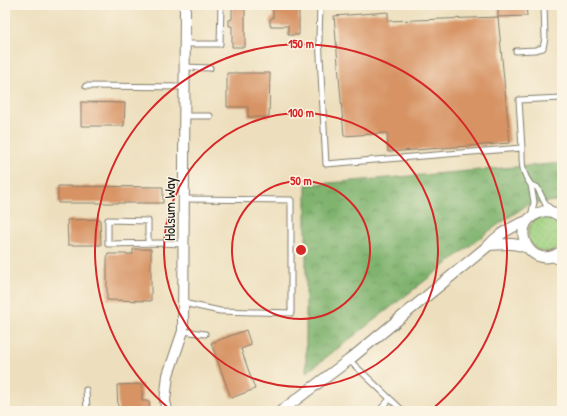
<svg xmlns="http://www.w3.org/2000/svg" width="567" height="416" font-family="'Patrick Hand',sans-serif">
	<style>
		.grass { fill: url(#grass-dots); stroke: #5e764e }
		.forest { fill: url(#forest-crowns); stroke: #4e6845 }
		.building { fill: #d79364 }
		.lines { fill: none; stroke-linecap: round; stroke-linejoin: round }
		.service-casing { stroke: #847e6c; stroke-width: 7 }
		.minor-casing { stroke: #847e6c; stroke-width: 12 }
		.service { stroke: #fff; stroke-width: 5 }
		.minor { stroke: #fff; stroke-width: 10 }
		.ring { fill: none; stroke: #d62828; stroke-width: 2 }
		.labels { text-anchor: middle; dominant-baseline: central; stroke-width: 3; stroke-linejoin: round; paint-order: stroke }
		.street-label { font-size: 15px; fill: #1c1c1c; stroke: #fcf5e5 }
		.centre { fill: #d62828; stroke: #fcf5e5; stroke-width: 2 }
		.ring-label { font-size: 12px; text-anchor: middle; font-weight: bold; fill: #d62828; stroke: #fcf5e5; stroke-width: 3; stroke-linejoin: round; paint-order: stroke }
	</style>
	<defs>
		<pattern id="grass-dots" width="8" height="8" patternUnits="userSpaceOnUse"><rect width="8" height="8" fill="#9fd180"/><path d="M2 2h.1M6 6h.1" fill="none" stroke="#88b36e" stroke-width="1.8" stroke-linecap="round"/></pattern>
		<pattern id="forest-crowns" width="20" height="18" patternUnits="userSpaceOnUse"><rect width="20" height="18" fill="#7fb36e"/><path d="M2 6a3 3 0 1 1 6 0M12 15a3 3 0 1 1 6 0" fill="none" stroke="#67915a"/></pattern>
	</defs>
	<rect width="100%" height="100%" fill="#fcf5e5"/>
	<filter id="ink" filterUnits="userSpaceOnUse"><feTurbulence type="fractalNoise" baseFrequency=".025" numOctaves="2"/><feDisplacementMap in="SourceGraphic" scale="8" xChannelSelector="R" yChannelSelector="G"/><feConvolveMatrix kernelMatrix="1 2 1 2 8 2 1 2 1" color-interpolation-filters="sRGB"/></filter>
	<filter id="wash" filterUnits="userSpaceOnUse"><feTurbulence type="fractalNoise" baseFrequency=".012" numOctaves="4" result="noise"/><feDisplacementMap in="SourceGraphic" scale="16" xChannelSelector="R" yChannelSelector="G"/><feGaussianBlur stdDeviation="0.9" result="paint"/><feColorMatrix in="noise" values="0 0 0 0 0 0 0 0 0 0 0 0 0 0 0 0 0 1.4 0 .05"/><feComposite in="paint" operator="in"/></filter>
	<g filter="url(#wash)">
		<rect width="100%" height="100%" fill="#eddfbd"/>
		<!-- grass -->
		<path class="grass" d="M528 234a18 18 0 1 1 36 0a18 18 0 1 1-36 0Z"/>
		<!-- forest -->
		<path class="forest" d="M 562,163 L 562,200 L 527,205 L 489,231 L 306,373 L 306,185 Z"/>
		<g id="blocks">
			<!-- building -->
			<path class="building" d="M 232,5 L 245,5 L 245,47 L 232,47 L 232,26 L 229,26 L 229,20 L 232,19 Z
				M 498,5 L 526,5 L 527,16 L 498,17 Z
				M 299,7 L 299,35 L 288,35 L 288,26 L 270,26 L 270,19 L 273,18 L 273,8 Z
				M 388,12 L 388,21 L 498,17 L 510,143 L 388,152 L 387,133 L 344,136 L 334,16 Z
				M 227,73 L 270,73 L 269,117 L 248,117 L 248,107 L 227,107 Z
				M 81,102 L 125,103 L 124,126 L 81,126 Z
				M 58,186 L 163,187 L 163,203 L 58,203 Z
				M 100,219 L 101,245 L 68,245 L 67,220 Z
				M 133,249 L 151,249 L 151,301 L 107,300 L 107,259 L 108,254 L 133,254 Z
				M 246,330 L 251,345 L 241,349 L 255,389 L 231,398 L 211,343 Z
				M 142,384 L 142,401 L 149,401 L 150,411 L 118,411 L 117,385 Z"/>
		</g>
	</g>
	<g filter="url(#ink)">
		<use href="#blocks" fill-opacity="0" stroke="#847e6c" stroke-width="1"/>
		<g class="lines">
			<!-- service casing -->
			<g class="service-casing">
				<path id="service" d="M 320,5 L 319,38 L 326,164 L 522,148 L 519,100 L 562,98
					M 185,44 L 220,44 L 221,5
					M 516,51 L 535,50 L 543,48 L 545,38 L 544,5
					M 185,67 L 210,68
					M 86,86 L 185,87
					M 184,116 L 210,116
					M 522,148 C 522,164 521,171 531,185
					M 531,217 L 534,202 L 531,185 L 537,187 L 546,205 L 552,210
					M 148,243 L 148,221 L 108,220 L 108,244 L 160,243 L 183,244
					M 550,257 L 562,264
					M 183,303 L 220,311 L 291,313 L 291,200 L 184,199
					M 183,331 L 205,334
					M 349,360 L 403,411
					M 86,390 L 87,411
					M 379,411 L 390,399"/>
			</g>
			<!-- minor casing -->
			<g class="minor-casing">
				<path id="minor" d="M 562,218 C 555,212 547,209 539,213 C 506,224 531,275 562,251
					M 489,245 C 506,244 512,242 528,248
					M 167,411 L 165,401 L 168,375 L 183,331 L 185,5
					M 281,411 L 349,360 L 489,245 C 499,234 513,226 527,221"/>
			</g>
			<!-- service -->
			<use href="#service" class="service"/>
			<!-- minor -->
			<use href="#minor" class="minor"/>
		</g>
	</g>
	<!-- distance rings -->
	<g class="ring">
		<circle cx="301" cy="250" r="69"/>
		<circle cx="301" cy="250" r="137"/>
		<path d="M171 410A206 206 0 1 1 431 410"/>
	</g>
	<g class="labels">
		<!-- street labels -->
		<g class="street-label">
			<text transform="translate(169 209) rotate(-90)">Holsum Way</text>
		</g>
	</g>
	<circle cx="301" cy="250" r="6" class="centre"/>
	<g class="ring-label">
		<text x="301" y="48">150 m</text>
		<text x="301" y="117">100 m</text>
		<text x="301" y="185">50 m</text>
	</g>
	<!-- margin -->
	<rect width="567" height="416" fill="none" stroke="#fcf5e5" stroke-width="20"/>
</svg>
